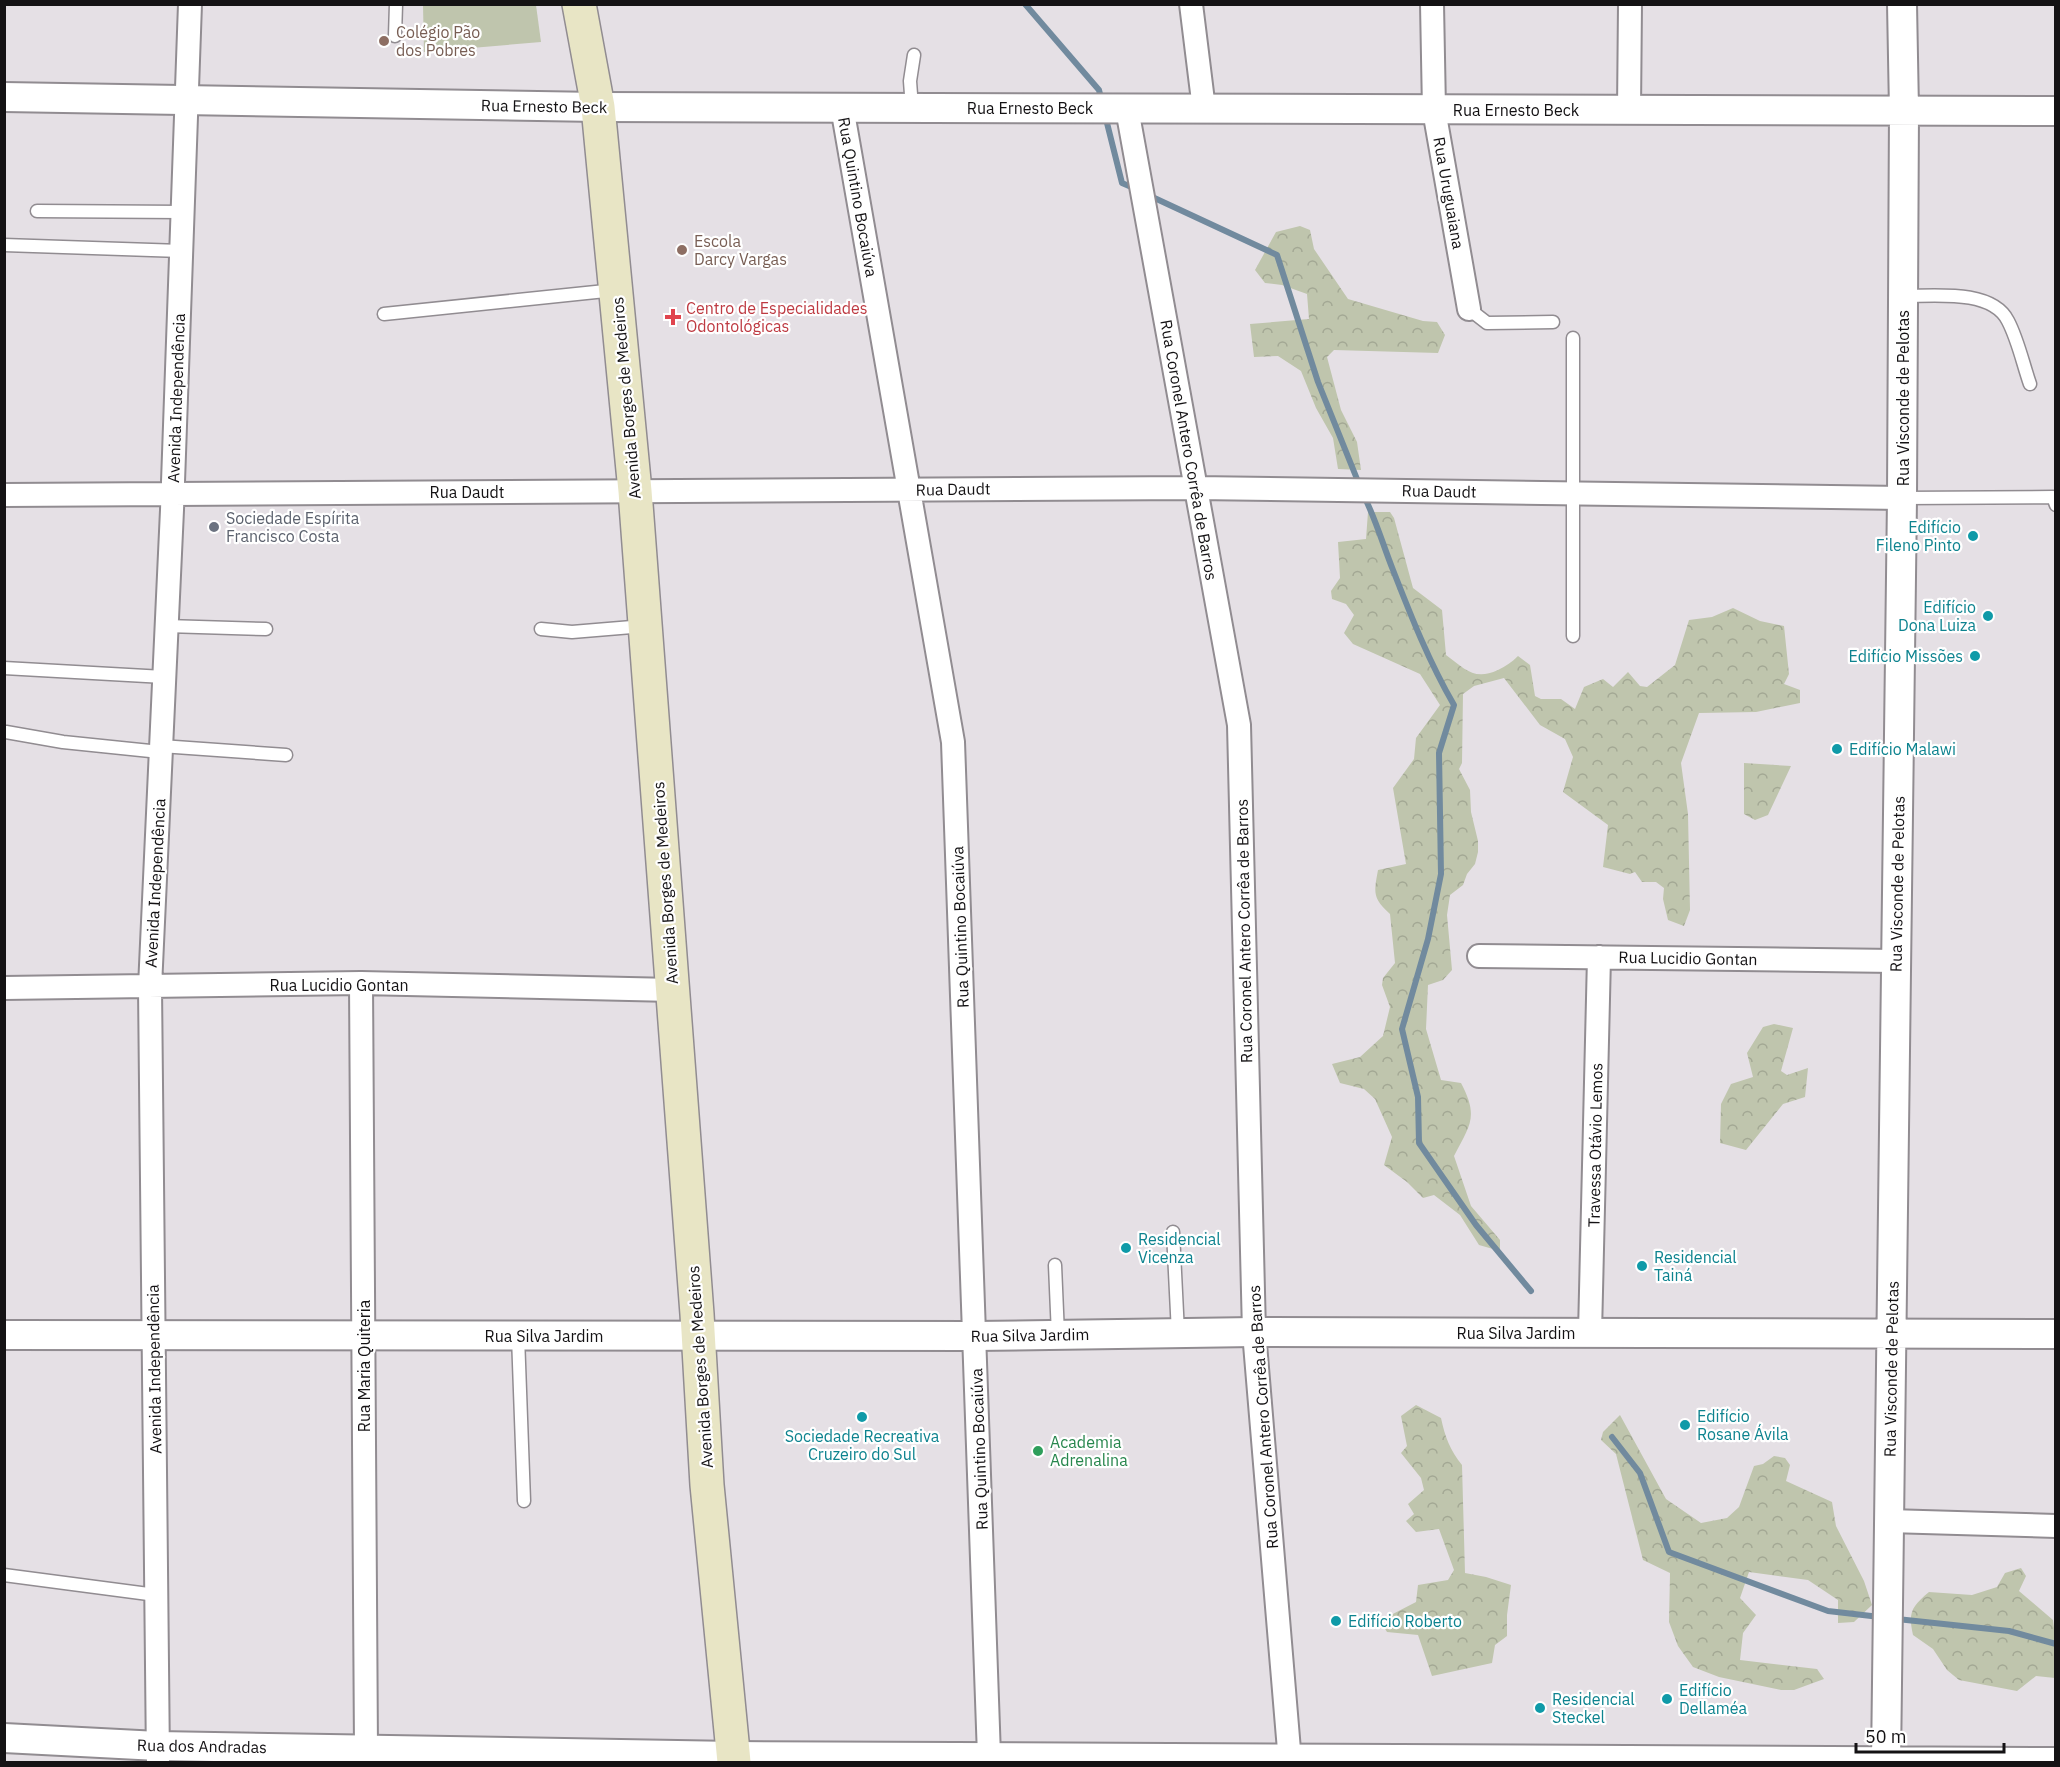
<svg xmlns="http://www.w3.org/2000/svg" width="2060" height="1767" font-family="'IBM Plex Sans',sans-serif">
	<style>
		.grass { fill: #bfc5ad }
		.forest { fill: url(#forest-crowns) }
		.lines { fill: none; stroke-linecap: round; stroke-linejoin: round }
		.stream { stroke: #718a9e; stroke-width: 6 }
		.service-casing { stroke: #918c91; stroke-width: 15 }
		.minor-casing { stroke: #918c91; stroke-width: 26 }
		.tertiary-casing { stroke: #918c91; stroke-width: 32 }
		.secondary-casing { stroke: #918c91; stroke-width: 36 }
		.service { stroke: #fff; stroke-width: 12 }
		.minor { stroke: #fff; stroke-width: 22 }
		.tertiary { stroke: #fff; stroke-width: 28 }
		.secondary { stroke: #e8e5c5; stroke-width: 33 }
		.education-dot { fill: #8d6e63; stroke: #fff; stroke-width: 2 }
		.health-dot { fill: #e0444e; stroke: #fff; stroke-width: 2 }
		.worship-dot { fill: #6b7280; stroke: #fff; stroke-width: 2 }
		.culture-dot { fill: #0f9aa8; stroke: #fff; stroke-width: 2 }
		.leisure-dot { fill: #2e9e5b; stroke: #fff; stroke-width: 2 }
		.labels { text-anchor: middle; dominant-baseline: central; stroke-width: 4.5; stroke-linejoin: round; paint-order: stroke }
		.education-label { font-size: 16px; fill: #785e54; stroke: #fff; text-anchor: start }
		.street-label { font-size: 16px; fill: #141214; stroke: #fff }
		.health-label { font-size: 16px; fill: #be3a42; stroke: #fff; text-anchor: start }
		.worship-label { font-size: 16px; fill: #5b616d; stroke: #fff; text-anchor: start }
		.culture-label { font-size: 16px; fill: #0d838f; stroke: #fff; text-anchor: start }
		.leisure-label { font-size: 16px; fill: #27864d; stroke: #fff; text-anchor: start }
	</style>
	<defs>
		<pattern id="forest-crowns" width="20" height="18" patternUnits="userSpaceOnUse" patternTransform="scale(1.5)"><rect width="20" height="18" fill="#bfc5ad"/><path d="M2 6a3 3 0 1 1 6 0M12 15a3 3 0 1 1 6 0" fill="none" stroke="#a3a894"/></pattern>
	</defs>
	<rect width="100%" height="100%" fill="#e5e0e5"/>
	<!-- grass -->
	<path class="grass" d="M 423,5 L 536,5 L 541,42 L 424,52 Z"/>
	<!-- forest -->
	<path class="forest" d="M 1300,226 L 1310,230 L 1314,249 L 1348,299 L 1423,321 L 1437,322 L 1445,335 L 1438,353 L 1334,350 L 1327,357 L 1341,410 L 1357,442 L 1361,470 L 1338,469 L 1333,438 L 1316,408 L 1301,371 L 1278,356 L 1254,357 L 1250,324 L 1309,319 L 1307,294 L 1282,285 L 1265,283 L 1255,270 L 1276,232 Z
		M 1368,512 L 1390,512 L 1394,518 L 1413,588 L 1442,610 L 1446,655 C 1465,669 1474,681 1498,670 C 1506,666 1512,662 1518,656 L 1530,665 L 1535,696 L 1541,699 L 1561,699 L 1575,709 L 1584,687 L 1603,679 L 1613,687 L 1628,672 L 1640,686 L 1647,687 L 1675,665 L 1689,620 L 1712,617 L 1733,608 L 1760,621 L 1784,626 L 1789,674 L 1784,684 L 1800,690 L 1800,703 L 1756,712 L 1699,713 L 1681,763 L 1688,814 L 1690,910 L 1684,926 L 1668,920 L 1663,899 L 1664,888 L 1656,882 L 1642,882 L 1635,872 L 1630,874 L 1603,867 L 1608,825 L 1563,792 L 1573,757 L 1565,739 L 1540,725 L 1504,678 L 1474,686 L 1463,694 L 1462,763 L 1459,769 L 1470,790 L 1471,812 L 1478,841 L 1478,852 L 1475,864 L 1467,874 L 1463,885 L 1450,895 L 1447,915 L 1452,970 L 1443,980 L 1428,985 L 1426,1029 L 1441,1080 L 1461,1083 C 1479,1117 1470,1125 1454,1156 L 1471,1206 L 1500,1240 L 1500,1251 L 1479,1245 L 1460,1215 L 1434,1195 L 1423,1198 L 1407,1182 L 1384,1165 L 1392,1137 L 1375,1099 L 1364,1089 L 1340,1083 L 1332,1064 L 1360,1057 L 1383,1036 L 1390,1007 L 1382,985 L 1383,978 L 1395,963 L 1390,914 C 1372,898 1374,892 1378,870 L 1406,864 L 1393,788 L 1414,759 L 1416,738 L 1440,705 L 1420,674 L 1353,644 L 1344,633 L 1354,615 L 1346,604 L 1332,599 L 1331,591 L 1340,578 L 1338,542 L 1366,539 Z
		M 1744,763 L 1791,766 L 1768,815 L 1755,820 L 1744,814 Z
		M 1774,1024 L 1793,1028 L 1781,1071 L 1787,1075 L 1808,1068 L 1805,1097 L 1783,1104 L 1746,1150 L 1720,1143 L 1721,1104 L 1731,1084 L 1753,1077 L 1747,1053 L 1763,1027 Z
		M 1416,1405 L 1441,1418 C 1445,1437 1450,1450 1462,1465 L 1465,1573 L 1486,1577 L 1511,1585 L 1507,1615 L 1507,1636 L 1495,1645 L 1492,1663 L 1432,1676 L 1418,1635 L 1387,1632 L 1384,1627 L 1387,1617 L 1416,1602 L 1418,1585 L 1448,1580 L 1454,1570 L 1439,1529 L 1416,1532 L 1406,1521 L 1414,1514 L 1408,1504 L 1424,1490 L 1421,1478 L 1401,1453 L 1407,1446 L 1401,1416 Z
		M 1620,1415 L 1666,1499 L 1701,1523 L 1727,1518 L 1739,1507 L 1754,1466 L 1763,1464 L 1774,1456 L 1785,1458 L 1790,1465 L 1786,1481 L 1832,1502 L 1836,1526 L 1864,1581 L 1872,1605 L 1854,1622 L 1838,1623 L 1838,1600 L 1808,1580 L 1749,1572 L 1740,1598 L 1756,1615 L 1743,1633 L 1740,1660 L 1817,1669 L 1824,1679 L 1794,1690 L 1781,1690 L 1719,1677 L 1693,1667 L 1678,1646 L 1669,1622 L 1670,1573 L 1643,1560 L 1616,1454 L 1601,1440 L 1603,1432 Z
		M 2021,1568 L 2026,1576 L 2019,1591 L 2053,1620 L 2055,1636 L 2055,1678 L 2036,1676 L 2017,1691 L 1959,1680 L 1947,1670 L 1933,1649 L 1913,1635 C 1908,1613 1911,1607 1929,1592 L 1972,1595 L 1997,1587 L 2005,1573 Z"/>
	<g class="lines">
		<!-- stream -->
		<path class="stream" d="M 1025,4 L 1099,90 L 1102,102
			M 1105,115 L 1122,183 L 1136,189
			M 1148,195 L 1277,255 L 1318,382 L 1359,484
			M 1364,496 C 1376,520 1383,545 1393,570 C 1411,616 1429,662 1454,705 L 1439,753 L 1441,874 L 1428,939 L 1402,1029 L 1418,1097 L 1419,1143 L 1476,1225 L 1531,1291
			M 1612,1437 L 1640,1473 L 1669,1552 L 1828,1611 L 1880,1617
			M 1897,1619 L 2009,1631 L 2056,1644"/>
		<!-- service casing -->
		<g class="service-casing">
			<path id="service" d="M 395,36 L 396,4
				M 912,108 L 910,81 L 914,55
				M 37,211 L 183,212
				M 4,245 L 181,251
				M 1904,296 C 1934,296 1992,289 2008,321 C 2018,340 2023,364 2030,384
				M 1469,309 L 1487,323 L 1553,322
				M 384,314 L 615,290
				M 1902,498 L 2053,497 L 2056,505
				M 166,626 L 266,629
				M 541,629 L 572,632 L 644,626
				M 1573,636 L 1573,338
				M 4,668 L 164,677
				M 6,732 L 63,742 L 160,752
				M 161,746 L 286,755
				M 1173,1232 L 1178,1333
				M 1055,1265 L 1058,1335
				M 518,1336 L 524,1501
				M 4,1575 L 156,1595"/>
		</g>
		<!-- minor casing -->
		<g class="minor-casing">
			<path id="minor" d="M 1191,4 L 1204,109
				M 1432,4 L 1434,110 L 1469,309
				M 842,107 L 953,742 L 989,1756
				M 1127,109 L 1239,725 L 1254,1332 L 1290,1762
				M 1629,110 L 1630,4
				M 4,495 L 1196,488 L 1902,498
				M 1479,956 L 1896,961
				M 361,983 L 366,1749
				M 4,988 L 361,983 L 673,990
				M 1590,1333 L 1599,957
				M 1889,1521 L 2056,1526
				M 158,1762 L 150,987 L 172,510 L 190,4"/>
		</g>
		<!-- tertiary casing -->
		<g class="tertiary-casing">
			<path id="tertiary" d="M 4,97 L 598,107 L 2056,111
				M 4,1335 L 975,1336 L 1254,1332 L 2056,1334
				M 4,1738 L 158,1746 L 734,1756 L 2056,1762
				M 1886,1762 L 1902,498 L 1904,110 L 1902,4"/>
		</g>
		<!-- secondary casing -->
		<g class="secondary-casing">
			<path id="secondary" d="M 579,4 L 598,107 L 635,491 L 697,1314 L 707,1485 L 734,1762"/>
		</g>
		<!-- service -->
		<use href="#service" class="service"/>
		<!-- minor -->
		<use href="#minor" class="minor"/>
		<!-- tertiary -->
		<use href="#tertiary" class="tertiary"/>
		<!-- secondary -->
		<use href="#secondary" class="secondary"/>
	</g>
	<!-- markers -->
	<g class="education-dot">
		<circle cx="384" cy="41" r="6"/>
		<circle cx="682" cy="250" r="6"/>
	</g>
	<path class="health-dot" d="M670 308h6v6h6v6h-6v6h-6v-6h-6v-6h6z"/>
	<circle class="worship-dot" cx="214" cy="527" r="6"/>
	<g class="culture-dot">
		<circle cx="1973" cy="536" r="6"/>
		<circle cx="1988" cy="616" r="6"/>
		<circle cx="1975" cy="656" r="6"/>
		<circle cx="1837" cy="749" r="6"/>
		<circle cx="1126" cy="1248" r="6"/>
		<circle cx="1642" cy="1266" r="6"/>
		<circle cx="862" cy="1417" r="6"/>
		<circle cx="1685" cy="1425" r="6"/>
		<circle cx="1336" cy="1621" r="6"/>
		<circle cx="1667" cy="1699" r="6"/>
		<circle cx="1540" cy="1708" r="6"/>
	</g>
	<circle class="leisure-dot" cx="1038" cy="1451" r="6"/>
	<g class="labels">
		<!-- education labels -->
		<g class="education-label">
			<text x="396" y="32">Colégio Pão<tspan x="396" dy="18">dos Pobres</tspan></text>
			<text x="694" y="241">Escola<tspan x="694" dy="18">Darcy Vargas</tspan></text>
		</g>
		<!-- street labels -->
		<g class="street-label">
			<text transform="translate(544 106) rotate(1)">Rua Ernesto Beck</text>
			<text x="1030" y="108">Rua Ernesto Beck</text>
			<text x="1516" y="110">Rua Ernesto Beck</text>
			<text transform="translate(1449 193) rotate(80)">Rua Uruguaiana</text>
			<text transform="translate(858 197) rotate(80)">Rua Quintino Bocaiúva</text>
			<text transform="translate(176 398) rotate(-88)">Avenida Independência</text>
			<text transform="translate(626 398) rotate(-95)">Avenida Borges de Medeiros</text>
			<text transform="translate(1903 398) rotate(-90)">Rua Visconde de Pelotas</text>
			<text transform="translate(1189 450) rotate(80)">Rua Coronel Antero Corrêa de Barros</text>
			<text transform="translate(953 489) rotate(-1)">Rua Daudt</text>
			<text transform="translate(1439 491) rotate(1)">Rua Daudt</text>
			<text x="467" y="492">Rua Daudt</text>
			<text transform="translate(155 883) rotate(-87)">Avenida Independência</text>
			<text transform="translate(665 883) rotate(-94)">Avenida Borges de Medeiros</text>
			<text transform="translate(1897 884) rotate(-89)">Rua Visconde de Pelotas</text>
			<text transform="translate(960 927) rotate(-92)">Rua Quintino Bocaiúva</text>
			<text transform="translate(1244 931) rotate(-91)">Rua Coronel Antero Corrêa de Barros</text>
			<text transform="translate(1688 958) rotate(1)">Rua Lucidio Gontan</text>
			<text x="339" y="985">Rua Lucidio Gontan</text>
			<text transform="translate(1595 1145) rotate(-89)">Travessa Otávio Lemos</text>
			<text x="1516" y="1333">Rua Silva Jardim</text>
			<text transform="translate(1030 1335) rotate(-1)">Rua Silva Jardim</text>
			<text x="544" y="1336">Rua Silva Jardim</text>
			<text transform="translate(364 1366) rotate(-90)">Rua Maria Quiteria</text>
			<text transform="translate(700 1367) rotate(-94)">Avenida Borges de Medeiros</text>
			<text transform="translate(154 1369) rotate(-91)">Avenida Independência</text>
			<text transform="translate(1891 1369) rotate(-89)">Rua Visconde de Pelotas</text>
			<text transform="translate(1263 1417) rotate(-94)">Rua Coronel Antero Corrêa de Barros</text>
			<text transform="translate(979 1449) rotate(-92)">Rua Quintino Bocaiúva</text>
			<text transform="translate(202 1746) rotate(1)">Rua dos Andradas</text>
		</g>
		<!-- health labels -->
		<g class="health-label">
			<text x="686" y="308">Centro de Especialidades<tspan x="686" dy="18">Odontológicas</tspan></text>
		</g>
		<!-- worship labels -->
		<g class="worship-label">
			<text x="226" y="518">Sociedade Espírita<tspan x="226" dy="18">Francisco Costa</tspan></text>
		</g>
		<!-- culture labels -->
		<g class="culture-label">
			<text x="1961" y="527" text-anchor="end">Edifício<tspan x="1961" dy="18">Fileno Pinto</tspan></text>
			<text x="1976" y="607" text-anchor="end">Edifício<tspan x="1976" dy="18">Dona Luiza</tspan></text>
			<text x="1963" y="656" text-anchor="end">Edifício Missões</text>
			<text x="1849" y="749">Edifício Malawi</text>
			<text x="1138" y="1239">Residencial<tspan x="1138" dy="18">Vicenza</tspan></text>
			<text x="1654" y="1257">Residencial<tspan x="1654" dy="18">Tainá</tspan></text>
			<text x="1697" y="1416">Edifício<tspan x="1697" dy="18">Rosane Ávila</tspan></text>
			<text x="862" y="1436" text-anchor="middle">Sociedade Recreativa<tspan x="862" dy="18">Cruzeiro do Sul</tspan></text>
			<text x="1348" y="1621">Edifício Roberto</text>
			<text x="1679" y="1690">Edifício<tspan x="1679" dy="18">Dellaméa</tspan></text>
			<text x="1552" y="1699">Residencial<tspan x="1552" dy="18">Steckel</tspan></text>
		</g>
		<!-- leisure labels -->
		<g class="leisure-label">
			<text x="1050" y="1442">Academia<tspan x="1050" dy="18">Adrenalina</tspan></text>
		</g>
	</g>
	<!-- border -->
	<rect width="2060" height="1767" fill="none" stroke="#141214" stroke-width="12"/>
	<!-- scale -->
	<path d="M1856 1743v9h148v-9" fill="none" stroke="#141214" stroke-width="3"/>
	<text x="1865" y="1743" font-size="18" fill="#141214" stroke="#ffffff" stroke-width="4.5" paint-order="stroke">50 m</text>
</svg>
